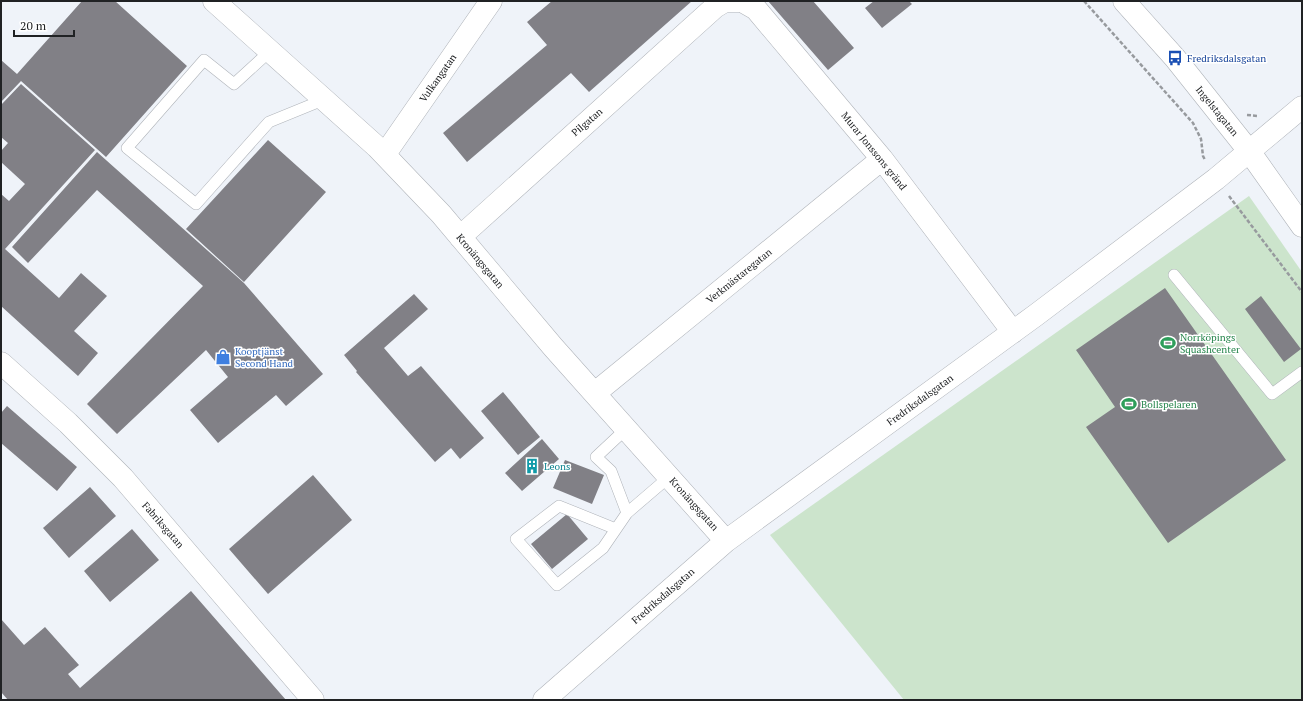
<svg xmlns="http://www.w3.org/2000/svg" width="1303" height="701" font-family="'PT Serif',serif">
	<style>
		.green { fill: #cce4cc }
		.building { fill: #818086 }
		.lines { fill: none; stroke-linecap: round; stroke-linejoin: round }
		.service-casing { stroke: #afb3b9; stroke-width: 12 }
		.minor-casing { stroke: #afb3b9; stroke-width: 23 }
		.path { stroke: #979a9e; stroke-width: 2.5; stroke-dasharray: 4 2; stroke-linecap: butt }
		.service { stroke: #fff; stroke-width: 11 }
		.minor { stroke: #fff; stroke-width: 22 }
		.labels { text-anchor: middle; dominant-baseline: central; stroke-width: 3; stroke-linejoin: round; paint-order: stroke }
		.transit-label { font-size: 10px; fill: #164399; stroke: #fff; text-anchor: start }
		.street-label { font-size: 10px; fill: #202224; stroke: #fff }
		.leisure-label { font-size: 10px; fill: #27864d; stroke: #fff; text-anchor: start }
		.shop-label { font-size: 10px; fill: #366cbe; stroke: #fff; text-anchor: start }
		.culture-label { font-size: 10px; fill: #0d838f; stroke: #fff; text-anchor: start }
	</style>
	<rect width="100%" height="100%" fill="#eff3f9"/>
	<!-- green -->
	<path class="green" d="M 1249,196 L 1302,272 L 1302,700 L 904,700 L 770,535 Z"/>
	<!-- building -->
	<path class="building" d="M 82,1 L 115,1 L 187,66 L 106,157 L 21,81 L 1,102 L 1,60 L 17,74 Z
		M 552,1 L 692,1 L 589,92 L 571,73 L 467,162 L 443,133 L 547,45 L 527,22 Z
		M 768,1 L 813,1 L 854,48 L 828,70 Z
		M 874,1 L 909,1 L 912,4 L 882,28 L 865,8 Z
		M 21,84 L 95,150 L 5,249 L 59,298 L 81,273 L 107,296 L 74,331 L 98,353 L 78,376 L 1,306 L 1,194 L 9,201 L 25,184 L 1,162 L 1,151 L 8,143 L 1,137 L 1,105 Z
		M 268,140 L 326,192 L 244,282 L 186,229 Z
		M 97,152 L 244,283 L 323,374 L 286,406 L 276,395 L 218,443 L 190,410 L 228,377 L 206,350 L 117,434 L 87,404 L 203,286 L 97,190 L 28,263 L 12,247 Z
		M 1165,288 L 1286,460 L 1168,543 L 1086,427 L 1115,407 L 1076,350 Z
		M 414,294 L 428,309 L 384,348 L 408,376 L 421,366 L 484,438 L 460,459 L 451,448 L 435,462 L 356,372 L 357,371 L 344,355 Z
		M 1261,296 L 1301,349 L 1284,362 L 1245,309 Z
		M 503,392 L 540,437 L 518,455 L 481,411 Z
		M 7,406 L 77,467 L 57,491 L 1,443 L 1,413 Z
		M 542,439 L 559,459 L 522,491 L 505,473 Z
		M 565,460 L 604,475 L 592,504 L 553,488 Z
		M 313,475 L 352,520 L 268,594 L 229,549 Z
		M 90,487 L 116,516 L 69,558 L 43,528 Z
		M 567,514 L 588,539 L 552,569 L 531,544 Z
		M 132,529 L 159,560 L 110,602 L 84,571 Z
		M 191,591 L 286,700 L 8,700 L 1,692 L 1,619 L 24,645 L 45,627 L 79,665 L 68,674 L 80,688 Z"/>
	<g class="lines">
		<!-- service casing -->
		<g class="service-casing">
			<path id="service" d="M 269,52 L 234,84 L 204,60 L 127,148 L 196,204 L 269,122 L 323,100
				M 1174,275 L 1272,394 L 1302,372
				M 627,428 L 596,457 L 611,471 L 627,513 L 669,477
				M 616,529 L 559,506 L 516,539 L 557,585 L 603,548 L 627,513"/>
		</g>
		<!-- minor casing -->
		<g class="minor-casing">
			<path id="minor" d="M 214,1 L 377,147 L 441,214 L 553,347 L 726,541
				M 1124,1 L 1175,58 L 1249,151 L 1302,226
				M 385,154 L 491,1
				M 460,237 L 715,7 L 725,1 L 742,1 L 756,9 L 882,159 L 1013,332
				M 1,363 L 68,423 L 123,478 L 313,700
				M 595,393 L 882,159
				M 544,700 L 726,541 L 1036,315 L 1216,179 L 1302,107"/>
		</g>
		<!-- path -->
		<path class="path" d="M 1084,1 L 1193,123 L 1201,139 L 1203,156 L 1205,160
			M 1247,115 L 1258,116
			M 1229,196 L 1302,292"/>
		<!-- service -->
		<use href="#service" class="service"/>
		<!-- minor -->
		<use href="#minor" class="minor"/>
	</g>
	<!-- icons -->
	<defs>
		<g id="bus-bare" transform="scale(1.2)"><path d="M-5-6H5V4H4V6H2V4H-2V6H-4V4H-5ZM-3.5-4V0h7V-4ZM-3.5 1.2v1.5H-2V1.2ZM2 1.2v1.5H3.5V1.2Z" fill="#1a4fb4" stroke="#fff" stroke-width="2.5" paint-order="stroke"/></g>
		<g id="stadium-bare" transform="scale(1.2)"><path d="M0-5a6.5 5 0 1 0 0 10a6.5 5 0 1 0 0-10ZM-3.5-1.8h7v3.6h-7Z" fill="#2e9e5b" stroke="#fff" stroke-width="2.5" paint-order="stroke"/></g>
		<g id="shop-bare" transform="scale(1.2)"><path d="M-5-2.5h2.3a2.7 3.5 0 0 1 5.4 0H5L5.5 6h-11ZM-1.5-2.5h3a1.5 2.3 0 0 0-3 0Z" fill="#3f7fe0" stroke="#fff" stroke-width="2.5" paint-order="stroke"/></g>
		<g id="building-bare" transform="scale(1.2)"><path d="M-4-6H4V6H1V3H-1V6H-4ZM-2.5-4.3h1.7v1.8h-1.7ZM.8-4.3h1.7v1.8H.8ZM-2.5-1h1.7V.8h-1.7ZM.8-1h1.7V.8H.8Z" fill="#0f9aa8" stroke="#fff" stroke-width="2.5" paint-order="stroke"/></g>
	</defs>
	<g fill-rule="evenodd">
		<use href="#bus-bare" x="1175" y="58"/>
		<use href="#stadium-bare" x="1168" y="343"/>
		<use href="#shop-bare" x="223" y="357"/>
		<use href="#stadium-bare" x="1129" y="404"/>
		<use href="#building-bare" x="532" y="466"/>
	</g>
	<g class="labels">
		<!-- transit labels -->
		<g class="transit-label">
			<text x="1187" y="58">Fredriksdalsgatan</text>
		</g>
		<!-- street labels -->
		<g class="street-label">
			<text transform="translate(438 78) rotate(-55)">Vulkangatan</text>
			<text transform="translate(1217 111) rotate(51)">Ingelstagatan</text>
			<text transform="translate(587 122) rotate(-41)">Pilgatan</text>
			<text transform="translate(874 151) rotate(51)">Murar Jonssons gränd</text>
			<text transform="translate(480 261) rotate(50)">Kronängsgatan</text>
			<text transform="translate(739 276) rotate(-39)">Verkmästaregatan</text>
			<text transform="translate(920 400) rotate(-36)">Fredriksdalsgatan</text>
			<text transform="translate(694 504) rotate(48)">Kronängsgatan</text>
			<text transform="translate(163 525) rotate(49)">Fabriksgatan</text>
			<text transform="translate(663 596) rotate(-41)">Fredriksdalsgatan</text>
		</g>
		<!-- leisure labels -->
		<g class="leisure-label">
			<text x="1180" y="337">Norrköpings<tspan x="1180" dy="12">Squashcenter</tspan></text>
			<text x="1141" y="404">Bollspelaren</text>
		</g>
		<!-- shop labels -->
		<g class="shop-label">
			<text x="235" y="351">Kooptjänst<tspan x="235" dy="12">Second Hand</tspan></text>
		</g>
		<!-- culture labels -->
		<g class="culture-label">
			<text x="544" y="466">Leons</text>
		</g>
	</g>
	<!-- border -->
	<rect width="1303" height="701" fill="none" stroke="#202224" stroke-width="4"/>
	<!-- scale -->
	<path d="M14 30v6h60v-6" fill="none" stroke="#202224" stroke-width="2"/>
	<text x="20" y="30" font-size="12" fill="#202224" stroke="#ffffff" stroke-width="3" paint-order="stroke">20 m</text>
</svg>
